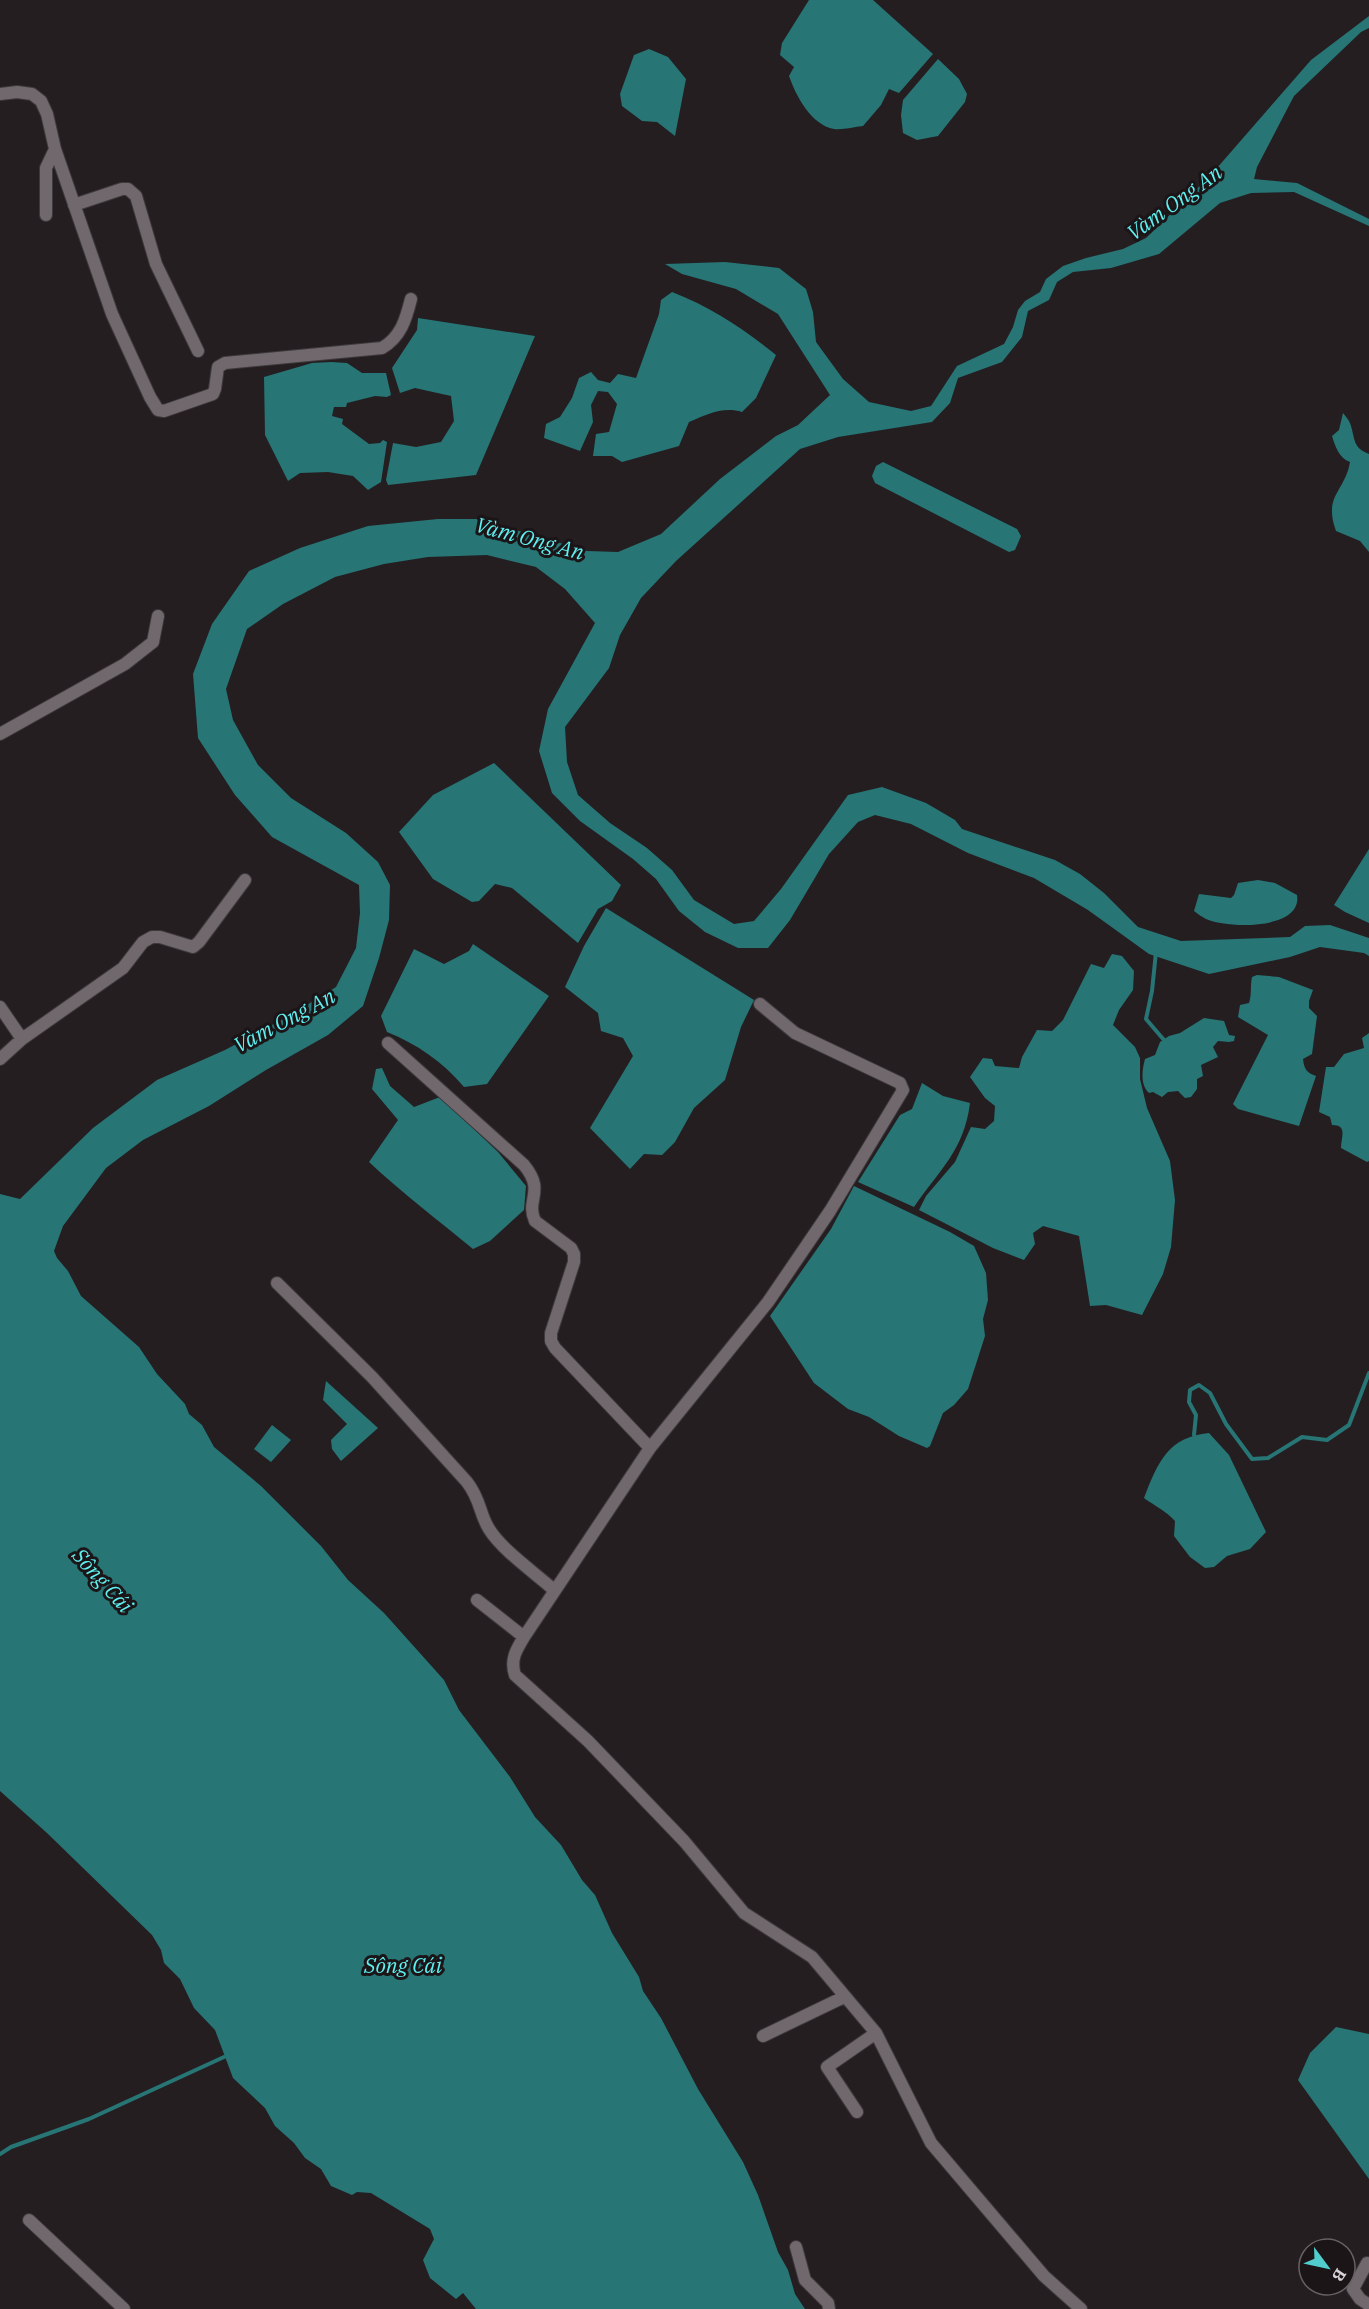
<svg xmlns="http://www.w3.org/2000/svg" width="1369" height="2309" font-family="'IBM Plex Serif',serif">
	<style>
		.water { fill: #277575 }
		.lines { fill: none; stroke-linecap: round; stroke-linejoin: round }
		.stream { stroke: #277575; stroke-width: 4 }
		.minor-casing { stroke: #3e393c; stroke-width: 14 }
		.minor { stroke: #70686c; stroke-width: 12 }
		.labels { text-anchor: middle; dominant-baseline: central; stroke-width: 6; stroke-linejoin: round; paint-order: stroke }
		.water-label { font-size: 21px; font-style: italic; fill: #5ff0f0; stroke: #1b1518 }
	</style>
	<rect width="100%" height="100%" fill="#241e21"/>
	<!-- water -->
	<path class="water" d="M 809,0 L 873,0 L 933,54 L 899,93 L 889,89 L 881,105 L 863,126 C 854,127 843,130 834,129 C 811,125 796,96 789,76 L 794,67 L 780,55 L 782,43 Z
		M 1369,16 L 1369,28 L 1361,32 L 1294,96 L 1257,167 L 1254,179 L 1297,183 L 1369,219 L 1369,226 L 1294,192 L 1251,193 L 1220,203 L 1159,254 L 1111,268 L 1073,272 L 1057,282 L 1049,300 L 1028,311 L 1022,337 L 1002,362 L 958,378 L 950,403 L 932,422 L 838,437 L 800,449 L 676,561 L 641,598 L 620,635 L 609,668 L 565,727 L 567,762 L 578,795 L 610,823 L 647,848 L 672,870 L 694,900 L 734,924 L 754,921 L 781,889 L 848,795 L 882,787 L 926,803 L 955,820 L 962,829 L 1055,860 L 1080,874 L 1104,893 L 1138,927 L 1181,941 L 1290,937 L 1305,926 L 1330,925 L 1369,938 L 1369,956 L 1364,953 L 1320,947 L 1290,957 L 1209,974 L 1149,954 L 1088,910 L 1034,878 L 968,853 L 911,824 L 875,815 L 858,822 L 829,854 L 790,920 L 768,948 L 738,948 L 705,932 L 679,911 L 656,879 L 633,859 L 580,821 L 552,793 L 539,751 L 548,709 L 595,623 L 565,589 L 536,567 L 487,555 L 428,557 L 384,564 L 335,577 L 283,604 L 247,629 L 226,689 L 233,720 L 258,765 L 291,798 L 346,833 L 378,862 L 390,885 L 389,920 L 379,958 L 363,1006 L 328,1035 L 266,1070 L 209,1106 L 143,1140 L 106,1168 L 63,1226 L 54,1251 L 57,1258 L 68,1271 L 81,1296 L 139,1347 L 157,1374 L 185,1404 L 189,1414 L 202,1425 L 214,1447 L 261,1486 L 321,1546 L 348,1580 L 384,1613 L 444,1680 L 459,1710 L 510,1777 L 535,1817 L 561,1845 L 582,1880 L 595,1895 L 612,1933 L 639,1977 L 643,1991 L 661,2018 L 698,2089 L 743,2162 L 758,2195 L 778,2252 L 788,2270 L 795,2294 L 805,2309 L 476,2309 L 463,2293 L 456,2299 L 430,2278 L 423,2260 L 434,2239 L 430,2229 L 371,2193 L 357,2192 L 352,2195 L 331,2186 L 321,2169 L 305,2158 L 294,2143 L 275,2126 L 265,2108 L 233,2078 L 215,2030 L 194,2008 L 180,1979 L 164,1963 L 161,1950 L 152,1935 L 47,1833 L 0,1791 L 0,1194 L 20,1199 L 93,1128 L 157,1080 L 225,1050 L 289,1016 L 336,987 L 356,948 L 360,913 L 359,885 L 272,837 L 235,795 L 198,738 L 193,674 L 212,624 L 249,571 L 300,548 L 368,526 L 438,519 L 478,519 L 587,551 L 618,552 L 661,534 L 720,479 L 776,436 L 798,425 L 830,395 L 778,314 L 736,289 L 682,274 L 665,264 L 725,262 L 779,268 L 806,289 L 813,312 L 816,342 L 843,379 L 869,402 L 911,411 L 931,406 L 957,366 L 1004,344 L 1013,327 L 1018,310 L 1025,301 L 1040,292 L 1046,279 L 1063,266 L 1086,258 L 1123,249 L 1146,238 L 1210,176 L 1311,60 Z
		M 649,49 L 668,57 L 686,79 L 675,136 L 657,122 L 642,121 L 622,106 L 620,94 L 634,55 Z
		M 938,59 L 959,79 L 967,94 L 965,102 L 938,136 L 917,140 L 903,133 L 901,115 L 903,100 Z
		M 672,292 C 711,307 744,329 776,355 L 756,398 L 742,412 C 723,406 706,415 689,422 L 679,446 L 622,462 L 612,456 L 593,456 L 596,434 L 609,432 L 617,404 L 608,392 L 598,391 L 591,405 L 593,422 L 580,451 L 544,438 L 546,424 L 560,417 L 572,398 L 579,378 L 591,372 L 598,380 L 610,383 L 618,374 L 636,378 L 659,314 L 661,300 Z
		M 418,318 L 535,336 L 476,475 L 388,485 L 386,480 L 393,443 L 416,447 L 441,442 L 454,421 L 451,396 L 415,388 L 400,393 L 392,368 L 417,330 Z
		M 331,362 L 347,363 L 362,373 L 386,373 L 391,395 L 387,397 L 375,396 L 347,403 L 346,407 L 334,407 L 332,416 L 343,419 L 342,424 L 369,444 L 380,443 L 383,440 L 387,442 L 381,482 L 368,490 L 353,476 L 328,472 L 300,473 L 288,481 L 265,435 L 264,377 L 312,363 Z
		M 1343,413 C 1346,417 1350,421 1351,426 C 1355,439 1353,448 1369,454 L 1369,552 L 1360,541 L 1336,531 C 1323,495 1345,492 1350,462 C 1339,458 1335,446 1332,436 L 1339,430 Z
		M 883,462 L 1017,529 L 1021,536 L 1015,550 L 1009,552 L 875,483 L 872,476 L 876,466 Z
		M 494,763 L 621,885 L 612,901 L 598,909 L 578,943 L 512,888 L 495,884 L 479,901 L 472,902 L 433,879 L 399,832 L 433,795 Z
		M 1369,849 L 1369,923 L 1345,912 L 1334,905 Z
		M 1258,880 L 1275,883 L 1297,895 C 1303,930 1228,929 1206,919 C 1202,917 1198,914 1194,911 L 1199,894 L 1231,898 L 1234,895 L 1238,883 Z
		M 606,908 L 754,1000 L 741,1027 L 725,1080 L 694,1108 L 675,1142 L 662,1155 L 644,1154 L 630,1169 L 590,1128 L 633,1056 L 623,1038 L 601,1031 L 598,1013 L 565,987 L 584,946 Z
		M 473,944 L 549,996 L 487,1084 L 464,1087 C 443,1062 417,1044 387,1032 L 381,1016 L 414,949 L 444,964 L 469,951 Z
		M 1112,954 L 1122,956 L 1134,971 L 1133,990 L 1119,1010 L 1113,1025 L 1135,1047 L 1140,1058 L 1140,1079 L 1147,1108 L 1170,1161 L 1175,1200 L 1171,1247 L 1163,1274 L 1142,1315 L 1106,1305 L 1090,1306 L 1079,1236 L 1043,1226 L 1033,1233 L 1035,1244 L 1024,1260 L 993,1248 L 919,1210 L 926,1196 L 955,1162 L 971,1127 L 985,1129 L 994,1121 L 995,1106 L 985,1098 L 970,1077 L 983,1058 L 992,1059 L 995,1066 L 1019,1068 L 1022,1057 L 1037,1030 L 1052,1031 L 1063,1020 L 1091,964 L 1104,968 Z
		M 1257,975 L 1279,977 L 1313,990 L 1309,1001 L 1309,1008 L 1317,1016 L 1312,1054 L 1303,1059 C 1304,1069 1307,1073 1316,1076 L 1299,1126 L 1238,1109 L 1233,1104 L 1268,1035 L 1238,1017 L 1240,1005 L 1249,1003 C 1252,994 1250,986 1252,977 Z
		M 1204,1018 L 1224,1021 L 1229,1035 L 1235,1036 L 1234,1041 L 1229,1042 L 1218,1041 L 1213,1047 L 1218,1057 L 1201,1065 L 1203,1076 L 1197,1079 L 1197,1089 L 1191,1097 L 1185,1098 L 1178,1091 L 1168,1092 L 1162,1097 L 1153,1092 L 1149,1093 C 1140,1085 1142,1070 1145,1059 L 1155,1055 L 1160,1042 L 1169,1036 L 1180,1033 Z
		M 1369,1033 L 1369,1161 L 1367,1162 L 1341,1148 C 1341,1137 1348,1125 1332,1125 L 1330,1117 L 1319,1112 L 1326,1067 L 1334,1067 L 1344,1054 L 1364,1048 L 1362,1038 Z
		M 382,1068 L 390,1086 L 414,1107 L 440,1097 L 498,1152 L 526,1186 L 524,1210 L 490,1241 L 473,1249 C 438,1220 402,1193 369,1162 L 398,1120 L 372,1089 L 376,1069 Z
		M 922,1083 L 943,1096 L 970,1103 C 964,1151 939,1170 914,1207 L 858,1182 L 900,1115 L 912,1109 Z
		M 854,1186 L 950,1232 L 974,1246 L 986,1273 L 988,1300 L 983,1319 L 985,1336 L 968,1389 L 954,1405 L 943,1413 L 930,1446 L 927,1448 L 899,1436 L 869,1417 L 848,1409 L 814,1383 L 770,1316 L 831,1229 Z
		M 326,1381 L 378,1428 L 341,1461 L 332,1449 L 331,1440 L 347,1424 L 323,1400 Z
		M 272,1425 L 291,1440 L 271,1462 L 254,1449 Z
		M 1209,1433 L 1229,1455 L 1266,1532 L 1250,1549 L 1227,1556 L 1214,1567 L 1205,1568 L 1190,1557 L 1174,1536 L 1175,1521 C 1166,1511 1155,1506 1144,1498 C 1158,1462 1168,1437 1209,1433 Z
		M 1336,2027 L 1369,2034 L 1369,2179 L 1298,2080 L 1310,2053 Z"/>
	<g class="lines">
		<!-- stream -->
		<path class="stream" d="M 1156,952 L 1152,991 L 1146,1019 L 1164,1040
			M 1194,1435 L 1196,1415 L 1189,1402 L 1190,1390 L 1199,1385 L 1210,1393 L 1226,1424 L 1252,1459 L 1268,1458 L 1302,1437 L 1327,1440 L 1349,1425 L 1369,1373
			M 0,2154 L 11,2147 L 89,2119 L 224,2057"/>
		<!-- minor casing -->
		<g class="minor-casing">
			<path id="minor" d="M 0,94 L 17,92 L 32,94 L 41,101 L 47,114 L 55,149 L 112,314 L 150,397 L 158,410 L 164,411 L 213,394 L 215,389 L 218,367 L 225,363 L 382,348 C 401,337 406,319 411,299
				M 74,205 L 122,189 L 128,189 L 136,196 L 156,264 L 198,351
				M 46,215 L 46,168 L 55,149
				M 0,734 L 125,664 L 153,642 L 158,616
				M 760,1004 L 795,1033 L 900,1083 L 903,1090 L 830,1211 L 768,1302 L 650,1448 L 524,1637 C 516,1650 510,1660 515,1675 L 588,1741 L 684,1841 L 744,1913 L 812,1957 L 876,2033 L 931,2143 L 1044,2276 L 1081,2309
				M 0,1007 L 22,1039
				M 388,1043 L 524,1165 C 546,1192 525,1199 535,1221 L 571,1248 L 574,1254 L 574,1262 L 551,1333 L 551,1341 L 555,1348 L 650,1448
				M 0,1059 L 22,1039 L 123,968 L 143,942 L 152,937 L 160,937 L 193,947 L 199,942 L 245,880
				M 277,1283 L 372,1377 L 467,1482 C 481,1500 479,1513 489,1529 C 502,1550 535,1573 554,1590
				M 477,1600 L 524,1637
				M 763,2036 L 844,1997
				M 857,2112 L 827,2067 L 876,2033
				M 29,2220 L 124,2309
				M 796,2247 L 805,2280 L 828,2303 L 829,2309
				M 1367,2263 L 1353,2289 L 1360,2299 L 1369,2305"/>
		</g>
		<!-- minor -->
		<use href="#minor" class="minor"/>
	</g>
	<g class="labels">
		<!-- water labels -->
		<g class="water-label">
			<text transform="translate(1174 202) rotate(-36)">Vàm Ong An</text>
			<text transform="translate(530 538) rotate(15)">Vàm Ong An</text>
			<text transform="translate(284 1020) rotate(-28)">Vàm Ong An</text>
			<text transform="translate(103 1580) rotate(48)">Sông Cái</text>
			<text x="403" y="1965">Sông Cái</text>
		</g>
	</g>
	<!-- north arrow -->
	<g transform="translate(1327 2267) rotate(123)"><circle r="28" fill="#1b1518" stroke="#676164" stroke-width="1.5"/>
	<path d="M0-4.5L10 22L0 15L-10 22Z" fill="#52cdcd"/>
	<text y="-9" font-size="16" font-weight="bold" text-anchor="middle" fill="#d8d3d6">B</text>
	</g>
</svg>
